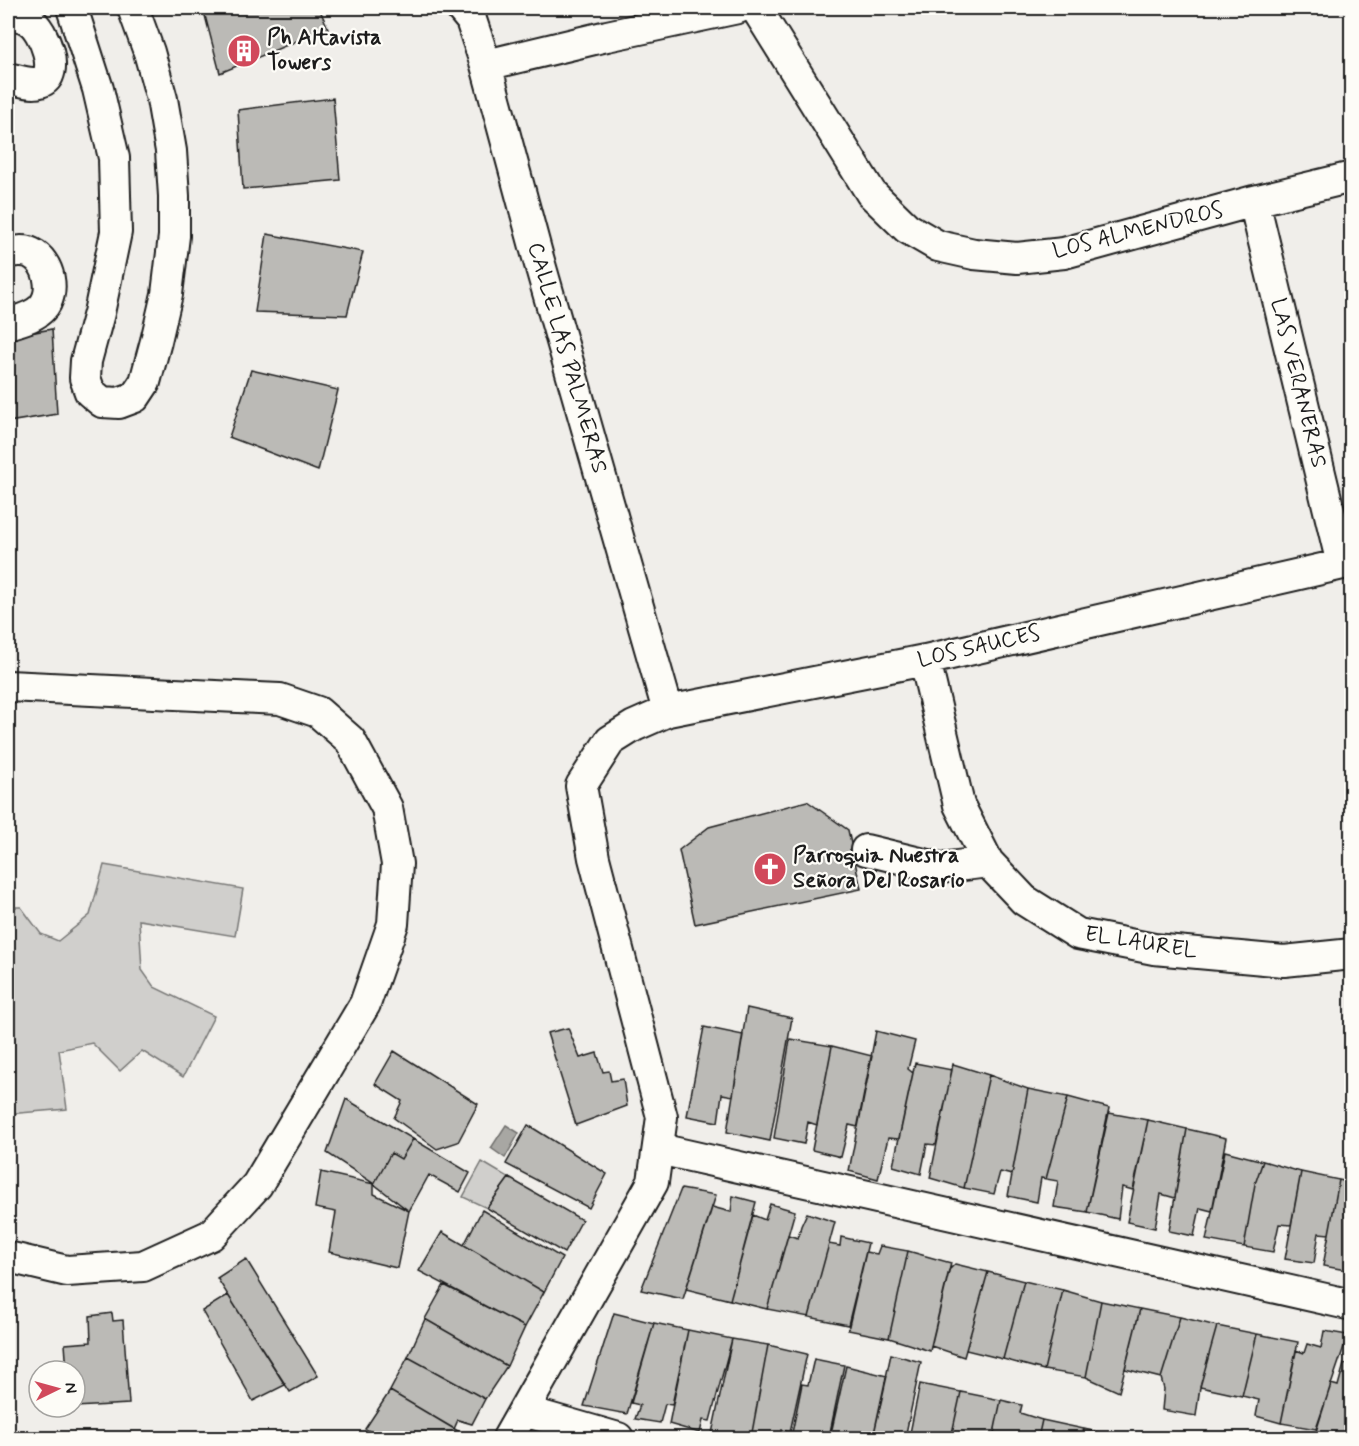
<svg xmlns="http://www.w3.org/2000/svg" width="1359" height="1446" font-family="Mynerve,sans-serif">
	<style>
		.green { fill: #d0cfcc; stroke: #767674; stroke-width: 1.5 }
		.water { fill: #a8a7a3; stroke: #706f6d; stroke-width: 1.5 }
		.building { fill: #bbbab6; stroke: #1c1c1c; stroke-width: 1.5 }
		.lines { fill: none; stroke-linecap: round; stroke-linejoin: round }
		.minor-casing { stroke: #1c1c1c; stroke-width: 34 }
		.minor { stroke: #fdfcf7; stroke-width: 30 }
		.labels { text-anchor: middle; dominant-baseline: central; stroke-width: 4.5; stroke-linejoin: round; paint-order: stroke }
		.poi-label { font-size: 22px; font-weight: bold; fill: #1c1c1c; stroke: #fdfcf7; text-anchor: start }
		.street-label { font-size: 22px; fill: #1c1c1c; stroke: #fdfcf7 }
	</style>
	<rect width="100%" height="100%" fill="#f0eeea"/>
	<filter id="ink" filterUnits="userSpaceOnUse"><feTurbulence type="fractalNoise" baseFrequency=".0167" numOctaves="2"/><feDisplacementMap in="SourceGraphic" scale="12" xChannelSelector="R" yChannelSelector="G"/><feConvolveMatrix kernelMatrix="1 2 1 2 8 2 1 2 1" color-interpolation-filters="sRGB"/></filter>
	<g filter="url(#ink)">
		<!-- green -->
		<path class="green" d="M 104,865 L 243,889 L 235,936 L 139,920 L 142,970 L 154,987 L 214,1016 L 183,1077 L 142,1051 L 120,1071 L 92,1043 L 59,1050 L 67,1109 L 8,1114 L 8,907 L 21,907 L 41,934 L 58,941 L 90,915 Z
			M 482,1162 L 509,1178 L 487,1208 L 463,1197 Z"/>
		<!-- water -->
		<path class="water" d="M 506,1125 L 519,1133 L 505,1158 L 491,1148 Z"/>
		<!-- building -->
		<path class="building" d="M 203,8 L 319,8 L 328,28 L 220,73 Z
			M 333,98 L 340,180 L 243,189 L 238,110 Z
			M 267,234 L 363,252 L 347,315 L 255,312 Z
			M 52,329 L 57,414 L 8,422 L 8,337 Z
			M 251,370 L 338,390 L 318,471 L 229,437 Z
			M 807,801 L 848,830 L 861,889 L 695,924 L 679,850 L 709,827 Z
			M 747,1008 L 792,1018 L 770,1141 L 727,1132 Z
			M 704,1027 L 743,1035 L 733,1096 L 722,1094 L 718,1122 L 687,1116 Z
			M 568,1028 L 580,1058 L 597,1053 L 603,1072 L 609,1071 L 611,1081 L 623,1079 L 627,1106 L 576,1125 L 547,1033 Z
			M 876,1031 L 915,1041 L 908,1069 L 913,1073 L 899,1139 L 888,1138 L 878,1179 L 849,1171 Z
			M 790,1039 L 832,1046 L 817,1125 L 808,1122 L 804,1144 L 774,1138 Z
			M 832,1046 L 872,1056 L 858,1127 L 849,1125 L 841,1157 L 812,1150 Z
			M 394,1051 L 478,1104 L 458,1142 L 437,1149 L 394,1118 L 402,1101 L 375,1084 Z
			M 915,1063 L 952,1070 L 936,1145 L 927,1144 L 921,1174 L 893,1166 Z
			M 953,1064 L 989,1075 L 964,1188 L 930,1178 Z
			M 989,1075 L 1028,1089 L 1012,1175 L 1000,1172 L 994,1194 L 964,1188 Z
			M 1028,1089 L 1068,1097 L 1046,1179 L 1041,1178 L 1037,1202 L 1008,1196 Z
			M 1068,1097 L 1109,1108 L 1087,1212 L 1054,1207 L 1058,1181 L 1046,1179 Z
			M 346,1099 L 413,1139 L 401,1159 L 391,1153 L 374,1184 L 327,1153 Z
			M 1109,1113 L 1148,1120 L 1133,1190 L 1122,1187 L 1118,1219 L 1087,1212 Z
			M 1148,1120 L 1187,1129 L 1175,1198 L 1161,1194 L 1155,1228 L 1127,1222 Z
			M 528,1125 L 607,1174 L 589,1208 L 506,1164 Z
			M 1187,1129 L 1226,1138 L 1212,1211 L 1200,1208 L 1194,1236 L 1169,1231 Z
			M 413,1139 L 470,1173 L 460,1192 L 429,1175 L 409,1211 L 374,1184 L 391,1153 L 401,1159 Z
			M 1225,1151 L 1263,1161 L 1255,1184 L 1244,1247 L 1206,1240 Z
			M 1263,1161 L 1301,1172 L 1291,1225 L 1279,1224 L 1273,1252 L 1244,1247 L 1255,1184 Z
			M 321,1172 L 374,1184 L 374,1194 L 409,1211 L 397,1268 L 329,1252 L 336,1212 L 315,1208 Z
			M 1301,1172 L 1339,1180 L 1329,1234 L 1319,1233 L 1314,1263 L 1285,1259 Z
			M 509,1178 L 582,1220 L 564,1253 L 487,1208 Z
			M 1339,1180 L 1352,1183 L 1352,1271 L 1323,1266 Z
			M 681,1189 L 716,1195 L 683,1299 L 641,1290 Z
			M 733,1196 L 756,1202 L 730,1300 L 686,1289 L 712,1207 L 731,1212 Z
			M 770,1204 L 795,1211 L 767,1309 L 730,1300 L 753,1215 L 765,1220 Z
			M 482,1210 L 562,1258 L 544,1292 L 464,1245 Z
			M 807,1213 L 835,1222 L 809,1317 L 767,1309 L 788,1235 L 798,1238 L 801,1226 Z
			M 442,1232 L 544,1292 L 525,1327 L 419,1271 Z
			M 841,1237 L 868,1243 L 848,1325 L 809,1317 L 829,1244 L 840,1246 Z
			M 880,1246 L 908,1251 L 889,1338 L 848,1330 L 866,1252 L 877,1254 Z
			M 908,1251 L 951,1263 L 930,1351 L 889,1338 Z
			M 246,1259 L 318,1376 L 290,1392 L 217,1278 Z
			M 955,1264 L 988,1272 L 964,1357 L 931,1346 L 949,1270 Z
			M 988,1272 L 1024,1281 L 1003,1359 L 966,1350 Z
			M 1024,1281 L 1063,1290 L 1044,1370 L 1003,1359 Z
			M 444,1285 L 525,1327 L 507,1366 L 425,1319 Z
			M 1063,1290 L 1101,1301 L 1086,1377 L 1044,1370 Z
			M 228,1295 L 285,1385 L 253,1401 L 202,1311 Z
			M 1101,1301 L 1140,1309 L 1119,1392 L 1086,1377 Z
			M 1140,1309 L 1180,1317 L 1161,1378 L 1125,1369 Z
			M 112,1313 L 113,1321 L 123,1320 L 129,1404 L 75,1407 L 75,1371 L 67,1371 L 65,1344 L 91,1342 L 90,1316 Z
			M 614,1313 L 654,1323 L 627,1414 L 584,1406 Z
			M 1180,1317 L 1217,1326 L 1200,1387 L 1196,1416 L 1162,1410 L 1164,1389 L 1161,1378 Z
			M 425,1319 L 507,1366 L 485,1399 L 408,1357 Z
			M 654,1323 L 688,1330 L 672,1405 L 665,1404 L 660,1423 L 635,1419 L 640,1405 L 631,1403 Z
			M 1217,1326 L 1257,1334 L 1242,1396 L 1200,1387 Z
			M 688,1330 L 732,1339 L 710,1421 L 703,1420 L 700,1433 L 669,1424 Z
			M 1324,1331 L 1348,1335 L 1316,1429 L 1281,1423 L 1296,1350 L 1304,1353 L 1307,1344 L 1321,1348 Z
			M 1257,1334 L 1298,1342 L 1281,1423 L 1256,1416 L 1259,1400 L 1242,1396 Z
			M 732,1339 L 768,1345 L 751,1438 L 711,1438 Z
			M 768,1345 L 807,1354 L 790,1432 L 782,1430 L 781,1438 L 751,1438 Z
			M 891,1354 L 921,1362 L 905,1438 L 873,1438 Z
			M 408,1357 L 485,1399 L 472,1424 L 458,1420 L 454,1429 L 390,1391 Z
			M 814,1359 L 844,1365 L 829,1437 L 824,1436 L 823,1438 L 791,1438 L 802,1384 L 808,1385 Z
			M 1344,1364 L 1352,1365 L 1352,1438 L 1314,1438 L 1331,1384 L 1338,1386 Z
			M 846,1366 L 887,1376 L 873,1438 L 830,1438 Z
			M 920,1384 L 961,1392 L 951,1438 L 909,1438 Z
			M 390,1391 L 465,1435 L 464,1438 L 385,1438 L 365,1429 Z
			M 961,1392 L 1001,1400 L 993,1438 L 951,1438 Z
			M 1001,1400 L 1022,1405 L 1020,1413 L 1042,1420 L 1038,1438 L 993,1438 Z
			M 1042,1420 L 1084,1429 L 1082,1438 L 1038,1438 Z
			M 1084,1429 L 1120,1437 L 1120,1438 L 1082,1438 Z"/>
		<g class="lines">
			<!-- minor casing -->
			<g class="minor-casing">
				<path id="minor" d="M 72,8 L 98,89 L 114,158 L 116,232 L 99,313 L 86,361 L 85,378 L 90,392 L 102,402 L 119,403 L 135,397 L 145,382 L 156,341 L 167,294 L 174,236 L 174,196 L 171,151 L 162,99 L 149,52 L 133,8
					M 461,8 L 471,20 L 486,65 L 537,254 L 668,711
					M 756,8 L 871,193 L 907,228 L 938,246 L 974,254 L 1017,258 L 1064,253 L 1254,201 L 1352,177
					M 8,14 C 15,15 24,16 30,21 C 43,29 62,75 40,82 C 31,85 17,80 8,78
					M 486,65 L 607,36 L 738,8
					M 1254,201 L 1342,564
					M 8,253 C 14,251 25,250 31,253 C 50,262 56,293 42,308 C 34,317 19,320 8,324
					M 925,660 L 959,805 L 988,862 L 1024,900 L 1078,934 L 1154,949 L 1284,961 L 1352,954
					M 8,686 L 280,699 L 318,712 L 350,740 L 387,808 L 397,864 L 393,924 L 365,1004 L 257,1185 L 211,1235 L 143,1266 L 67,1271 L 8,1257
					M 866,850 L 941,868 L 988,862
					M 659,1149 L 1352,1305
					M 524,1411 L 618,1438
					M 508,1438 L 653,1182 L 662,1117 L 594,858 L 581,786 L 610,741 L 634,726 L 668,711 L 925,660 L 1352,562"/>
			</g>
			<!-- minor -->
			<use href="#minor" class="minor"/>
		</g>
	</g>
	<!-- icons -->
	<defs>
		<g id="building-disc" transform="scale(1.725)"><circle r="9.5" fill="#d1495b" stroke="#fdfcf7"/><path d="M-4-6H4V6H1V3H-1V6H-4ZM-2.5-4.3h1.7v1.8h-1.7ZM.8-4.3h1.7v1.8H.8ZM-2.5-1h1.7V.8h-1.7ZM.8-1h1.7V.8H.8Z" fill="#fff"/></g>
		<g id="church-disc" transform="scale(1.725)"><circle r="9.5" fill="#d1495b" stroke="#fdfcf7"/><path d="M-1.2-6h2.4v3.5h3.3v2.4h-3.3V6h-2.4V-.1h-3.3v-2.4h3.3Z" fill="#fff"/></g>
	</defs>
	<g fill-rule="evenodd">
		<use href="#building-disc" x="244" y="51"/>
		<use href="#church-disc" x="770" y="869"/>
	</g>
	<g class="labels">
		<!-- poi labels -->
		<g class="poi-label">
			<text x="267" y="38">Ph Altavista<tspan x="267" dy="25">Towers</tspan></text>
			<text x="793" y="856">Parroquia Nuestra<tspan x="793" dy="25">Señora Del Rosario</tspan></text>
		</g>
		<!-- street labels -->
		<g class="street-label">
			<text transform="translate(1138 231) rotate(-14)">LOS ALMENDROS</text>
			<text transform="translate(567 358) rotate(74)">CALLE LAS PALMERAS</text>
			<text transform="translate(1298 383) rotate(76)">LAS VERANERAS</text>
			<text transform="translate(979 647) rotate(-13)">LOS SAUCES</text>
			<text transform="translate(1141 943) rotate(9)">EL LAUREL</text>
		</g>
	</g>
	<!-- margin -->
	<rect width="1359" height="1446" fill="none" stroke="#fdfcf7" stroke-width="30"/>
	<rect x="15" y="15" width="1329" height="1416" fill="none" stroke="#1c1c1c" stroke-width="2" filter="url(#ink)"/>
	<!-- north arrow -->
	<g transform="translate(57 1389) rotate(85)"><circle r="28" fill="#fdfcf7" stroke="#a3a29f" stroke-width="1.5"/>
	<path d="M0-4.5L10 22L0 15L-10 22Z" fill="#d1495b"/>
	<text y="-9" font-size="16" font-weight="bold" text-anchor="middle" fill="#1c1c1c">N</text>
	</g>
</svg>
